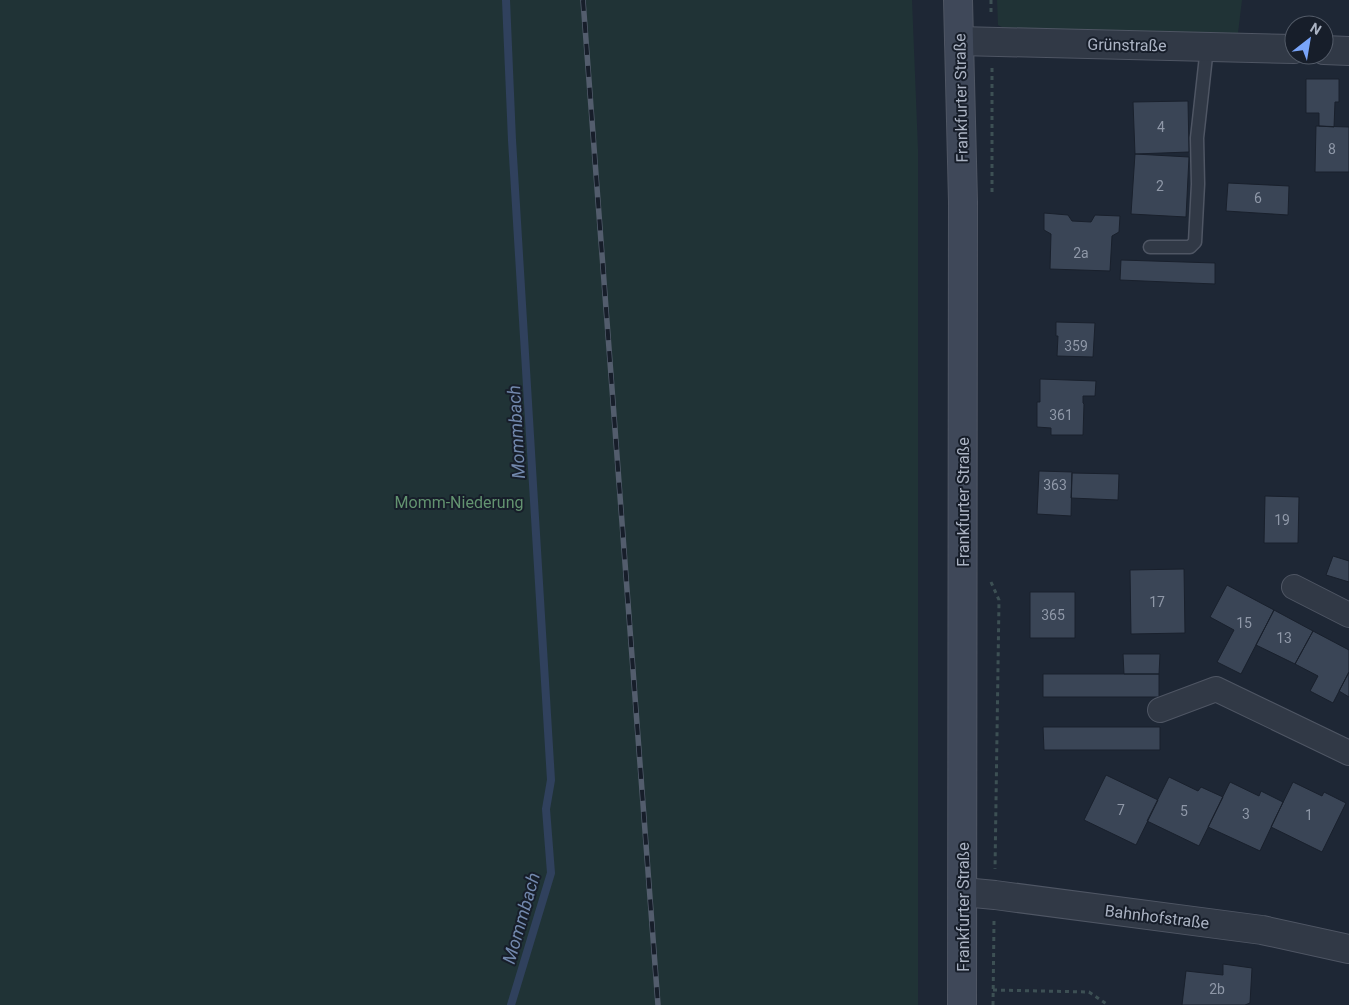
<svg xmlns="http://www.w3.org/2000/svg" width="1349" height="1005" font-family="Roboto,sans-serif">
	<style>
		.green { fill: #203336 }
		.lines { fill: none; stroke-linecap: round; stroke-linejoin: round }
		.stream { stroke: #30415d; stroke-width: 8 }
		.building { fill: #3a4556; stroke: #19202c }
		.service-casing { stroke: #4f5664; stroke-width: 15 }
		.minor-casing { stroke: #4f5664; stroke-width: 26 }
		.tertiary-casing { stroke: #4f5664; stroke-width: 30 }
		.secondary-casing { stroke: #4f5664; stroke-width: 30 }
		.path { stroke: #3d5054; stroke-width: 3; stroke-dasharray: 4 4; stroke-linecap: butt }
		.service { stroke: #313946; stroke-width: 12 }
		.minor { stroke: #313946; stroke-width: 24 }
		.tertiary { stroke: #313946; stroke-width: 28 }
		.secondary { stroke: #3f4859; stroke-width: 28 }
		.rail-casing { stroke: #535d6d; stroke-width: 5.5 }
		.rail { stroke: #171e2a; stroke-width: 4; stroke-dasharray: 11; stroke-linecap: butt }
		.labels { text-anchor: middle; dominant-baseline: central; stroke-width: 4; stroke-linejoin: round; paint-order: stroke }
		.number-label { font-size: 14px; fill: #8f98a8 }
		.street-label { font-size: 16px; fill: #abb3c3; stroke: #171e2a }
		.park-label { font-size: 16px; fill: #639370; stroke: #171e2a }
		.water-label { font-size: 18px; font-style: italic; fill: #7288ad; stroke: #171e2a }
	</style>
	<rect width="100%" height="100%" fill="#1e2735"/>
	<!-- green -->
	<path class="green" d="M 0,0 L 912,0 L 918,149 L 918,1005 L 0,1005 Z
		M 997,0 L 1242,0 L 1238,33 L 1009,31 L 998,25 Z"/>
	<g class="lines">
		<!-- stream -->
		<path class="stream" d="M 506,0 L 512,140 L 551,780 L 546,809 L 551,873 L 511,1005"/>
	</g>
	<!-- building -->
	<path class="building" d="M 1306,79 L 1339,79 L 1339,102 L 1335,102 L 1334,127 L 1319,126 L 1319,113 L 1306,113 Z
		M 1188,101 L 1189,152 L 1135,154 L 1133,102 Z
		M 1316,126 L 1349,127 L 1349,172 L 1315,172 Z
		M 1135,154 L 1189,157 L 1186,217 L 1131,214 Z
		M 1228,183 L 1289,186 L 1288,215 L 1226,211 Z
		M 1044,213 L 1068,215 L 1072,221 L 1091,222 L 1095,215 L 1120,216 L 1119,232 L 1112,236 L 1110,271 L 1050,269 L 1051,234 L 1044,230 Z
		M 1121,260 L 1215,263 L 1215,284 L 1120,280 Z
		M 1056,322 L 1095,323 L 1093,357 L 1057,356 L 1058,336 L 1056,336 Z
		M 1040,379 L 1096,381 L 1095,396 L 1083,396 L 1083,403 L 1084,404 L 1083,435 L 1051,435 L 1051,428 L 1037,427 L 1037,402 L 1040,402 Z
		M 1039,471 L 1072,472 L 1071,516 L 1037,514 Z
		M 1072,473 L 1119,474 L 1118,500 L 1071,498 Z
		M 1265,496 L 1299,497 L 1298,543 L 1264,543 Z
		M 1333,556 L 1349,561 L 1349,582 L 1326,575 Z
		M 1184,569 L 1185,633 L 1131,634 L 1130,570 Z
		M 1227,585 L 1274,610 L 1241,674 L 1217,662 L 1234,630 L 1210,617 Z
		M 1030,592 L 1075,592 L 1075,638 L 1030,638 Z
		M 1274,610 L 1313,631 L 1295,664 L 1256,645 Z
		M 1313,631 L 1349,650 L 1349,672 L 1333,703 L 1310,691 L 1318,676 L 1295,664 Z
		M 1123,654 L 1160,654 L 1159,674 L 1124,674 Z
		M 1349,672 L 1349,697 L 1339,691 Z
		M 1043,674 L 1159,674 L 1159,697 L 1043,697 Z
		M 1043,727 L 1160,727 L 1160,750 L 1044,750 Z
		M 1106,775 L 1158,800 L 1136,845 L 1084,820 Z
		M 1169,777 L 1198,791 L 1201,787 L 1223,797 L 1199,846 L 1147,821 Z
		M 1230,782 L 1259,796 L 1261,791 L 1283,802 L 1260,851 L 1208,827 Z
		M 1293,782 L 1322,796 L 1324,792 L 1346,803 L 1322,852 L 1271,827 Z
		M 1223,964 L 1252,968 L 1250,1003 L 1245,1005 L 1182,1005 L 1186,971 L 1223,975 Z"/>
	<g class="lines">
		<!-- service casing -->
		<g class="service-casing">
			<path id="service" d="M 1150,247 L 1190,247 L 1195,242 L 1198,184 L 1197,138 L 1207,47"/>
		</g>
		<!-- minor casing -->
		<g class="minor-casing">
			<path id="minor" d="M 1294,587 L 1349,615
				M 1160,710 L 1216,689 L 1349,753"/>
		</g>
		<!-- tertiary casing -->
		<g class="tertiary-casing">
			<path id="tertiary" d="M 959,41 L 1294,49
				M 1324,50 L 1349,51
				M 963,892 L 995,895 L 1262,930 L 1349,949"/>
		</g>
		<!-- secondary casing -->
		<g class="secondary-casing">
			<path id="secondary" d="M 958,0 L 963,202 L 962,1005"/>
		</g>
		<!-- path -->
		<path class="path" d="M 991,0 L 991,16
			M 992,68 L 992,194
			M 991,582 L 999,600 L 995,869
			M 993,990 L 1089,992 L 1108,1005
			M 993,1005 L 994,921"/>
		<!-- service -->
		<use href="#service" class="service"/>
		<!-- minor -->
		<use href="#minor" class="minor"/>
		<!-- tertiary -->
		<use href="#tertiary" class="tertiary"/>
		<!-- secondary -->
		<use href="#secondary" class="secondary"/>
		<!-- rail casing -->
		<g class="rail-casing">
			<path id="rail" d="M 583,0 L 658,1005"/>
		</g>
		<!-- rail -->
		<use href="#rail" class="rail"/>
	</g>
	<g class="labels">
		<!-- number labels -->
		<g class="number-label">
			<text x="1161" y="127">4</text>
			<text x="1332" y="149">8</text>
			<text x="1160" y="186">2</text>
			<text x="1258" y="198">6</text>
			<text x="1081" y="253">2a</text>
			<text x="1076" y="346">359</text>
			<text x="1061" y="415">361</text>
			<text x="1055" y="485">363</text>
			<text x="1282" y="520">19</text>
			<text x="1157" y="602">17</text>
			<text x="1053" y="615">365</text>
			<text x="1244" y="623">15</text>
			<text x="1284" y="638">13</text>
			<text x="1121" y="810">7</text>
			<text x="1184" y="811">5</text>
			<text x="1246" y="814">3</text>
			<text x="1309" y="815">1</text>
			<text x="1217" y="989">2b</text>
		</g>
		<!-- street labels -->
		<g class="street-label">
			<text transform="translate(1127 45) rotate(1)">Grünstraße</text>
			<text transform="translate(961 98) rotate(-91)">Frankfurter Straße</text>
			<text transform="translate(963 502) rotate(-90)">Frankfurter Straße</text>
			<text transform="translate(963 907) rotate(-90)">Frankfurter Straße</text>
			<text transform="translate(1157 917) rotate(7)">Bahnhofstraße</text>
		</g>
		<!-- park labels -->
		<g class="park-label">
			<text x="459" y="502">Momm-Niederung</text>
		</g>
		<!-- water labels -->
		<g class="water-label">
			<text transform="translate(516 432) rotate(-93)">Mommbach</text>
			<text transform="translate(521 918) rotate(-74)">Mommbach</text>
		</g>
	</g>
	<!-- north arrow -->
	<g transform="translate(1309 40) rotate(31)"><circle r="24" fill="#171e2a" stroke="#525a67"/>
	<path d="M0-4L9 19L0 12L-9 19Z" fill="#79a5fa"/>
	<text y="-8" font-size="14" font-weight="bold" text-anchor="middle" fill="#abb3c3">N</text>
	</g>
</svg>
